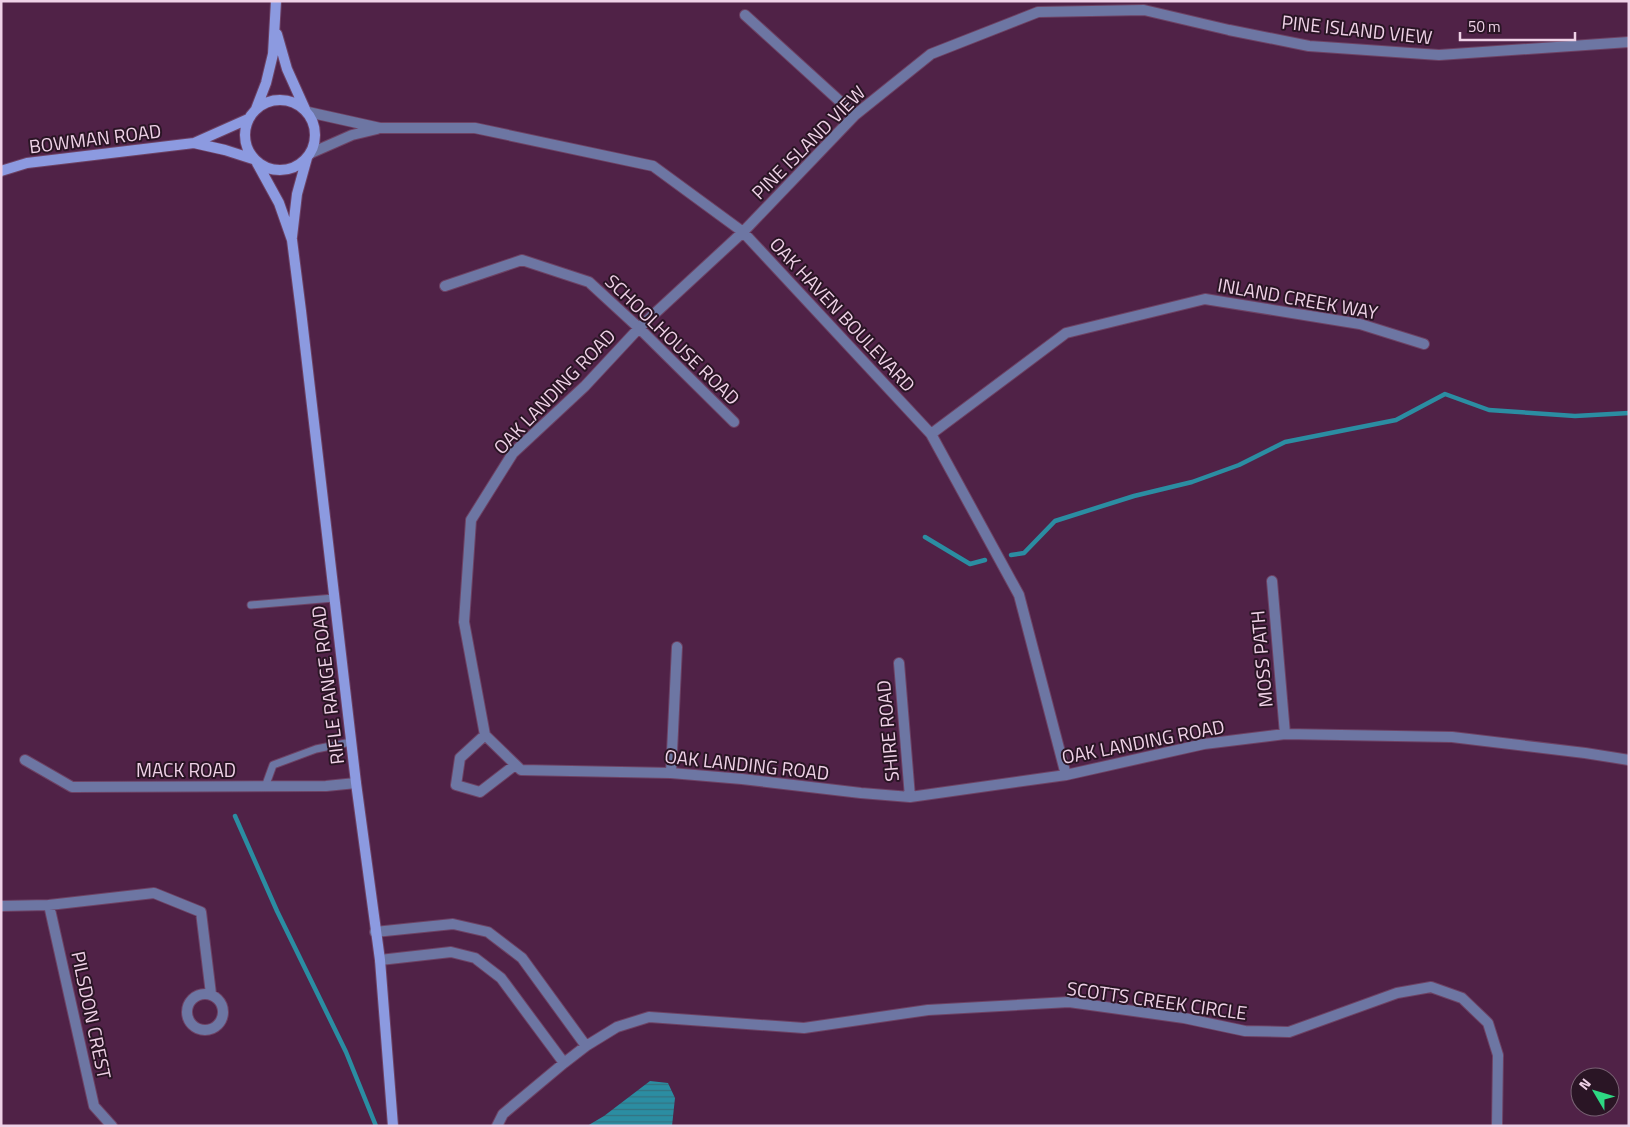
<svg xmlns="http://www.w3.org/2000/svg" width="1630" height="1127" font-family="'Titillium Web',sans-serif">
	<style>
		.water { fill: url(#water-rules) }
		.lines { fill: none; stroke-linecap: round; stroke-linejoin: round }
		.stream { stroke: #2b8da2; stroke-width: 4.5 }
		.service-casing { stroke: #6d4264; stroke-width: 9 }
		.minor-casing { stroke: #6d4264; stroke-width: 12 }
		.secondary-casing { stroke: #6d4264; stroke-width: 12 }
		.service { stroke: #6d76a3; stroke-width: 7 }
		.minor { stroke: #6d76a3; stroke-width: 10 }
		.secondary { stroke: #8c9ae0; stroke-width: 10 }
		.labels { text-anchor: middle; dominant-baseline: central; stroke-width: 4; stroke-linejoin: round; paint-order: stroke }
		.street-label { font-size: 19px; fill: #efd2e7; stroke: #2a1525 }
	</style>
	<defs>
		<pattern id="water-rules" width="6" height="5" patternUnits="userSpaceOnUse" patternTransform="scale(1.25)"><rect width="6" height="5" fill="#2b8da2"/><path d="M0 2.5h6" fill="none" stroke="#357281"/></pattern>
	</defs>
	<rect width="100%" height="100%" fill="#502247"/>
	<!-- water -->
	<path class="water" d="M 650,1081 L 668,1083 L 675,1098 L 672,1126 L 587,1126 L 604,1116 Z"/>
	<g class="lines">
		<!-- stream -->
		<path class="stream" d="M 925,537 L 970,564 L 985,560
			M 1011,555 L 1024,553 L 1055,521 L 1134,496 L 1192,482 L 1239,465 L 1285,442 L 1396,420 L 1445,394 L 1489,410 L 1575,416 L 1629,413
			M 235,816 L 277,911 L 346,1052 L 376,1126"/>
		<!-- service casing -->
		<g class="service-casing">
			<path id="service" d="M 251,605 L 334,598
				M 265,787 L 273,765 L 316,749 L 351,742"/>
		</g>
		<!-- minor casing -->
		<g class="minor-casing">
			<path id="minor" d="M 745,15 L 855,115
				M 1629,42 L 1439,55 L 1309,46 L 1229,30 L 1144,10 L 1038,12 L 931,54 L 855,115 L 743,232 L 639,328 L 585,386 L 513,453 L 471,520 L 464,622 L 485,735 L 521,770 L 671,773 L 742,779 L 861,793 L 910,797 L 1066,775 L 1204,744 L 1285,734 L 1452,737 L 1585,753 L 1629,760
				M 308,112 L 380,128 L 475,128 L 653,166 L 743,232 L 931,434 L 1019,595 L 1066,775
				M 311,153 L 352,135 L 377,129
				M 445,286 L 522,260 L 589,282 L 639,328 L 734,422
				M 931,434 L 1066,333 L 1205,299 L 1360,324 L 1424,344
				M 1272,581 L 1285,734
				M 899,663 L 910,797
				M 485,735 L 460,758 L 456,785 L 480,792 L 515,765
				M 25,760 L 72,787 L 326,786 L 356,783
				M 671,773 L 677,647
				M 49,905 L 94,1106 L 112,1126
				M 1,906 L 49,905 L 154,893 L 201,912 L 211,994
				M 375,932 L 453,924 L 488,932 L 522,958 L 586,1046
				M 380,960 L 451,952 L 475,958 L 501,978 L 564,1063
				M187 1012a18 18 0 1 1 36 0a18 18 0 1 1-36 0Z
				M 497,1126 L 503,1114 L 564,1063 L 586,1046 L 617,1027 L 649,1017 L 804,1028 L 928,1010 L 1069,1002 L 1184,1018 L 1245,1031 L 1289,1032 L 1397,993 L 1431,987 L 1462,998 L 1488,1023 L 1498,1055 L 1497,1126"/>
		</g>
		<!-- secondary casing -->
		<g class="secondary-casing">
			<path id="secondary" d="M 277,34 L 287,69 L 305,109
				M245 135a35 35 0 1 1 70 0a35 35 0 1 1-70 0Z
				M 256,109 L 266,83 L 273,54 L 276,1
				M 194,143 L 225,150 L 253,159
				M 257,163 L 279,203 L 292,240 L 301,311 L 356,783 L 380,960 L 393,1126
				M 1,171 L 27,163 L 194,143 L 248,119
				M 292,237 L 297,194 L 307,158"/>
		</g>
		<!-- service -->
		<use href="#service" class="service"/>
		<!-- minor -->
		<use href="#minor" class="minor"/>
		<!-- secondary -->
		<use href="#secondary" class="secondary"/>
	</g>
	<g class="labels">
		<!-- street labels -->
		<g class="street-label">
			<text transform="translate(1357 29) rotate(6)">PINE ISLAND VIEW</text>
			<text transform="translate(95 138) rotate(-7)">BOWMAN ROAD</text>
			<text transform="translate(808 142) rotate(-45)">PINE ISLAND VIEW</text>
			<text transform="translate(1298 298) rotate(10)">INLAND CREEK WAY</text>
			<text transform="translate(843 314) rotate(47)">OAK HAVEN BOULEVARD</text>
			<text transform="translate(673 339) rotate(44)">SCHOOLHOUSE ROAD</text>
			<text transform="translate(554 391) rotate(-46)">OAK LANDING ROAD</text>
			<text transform="translate(1261 659) rotate(-95)">MOSS PATH</text>
			<text transform="translate(327 685) rotate(-97)">RIFLE RANGE ROAD</text>
			<text transform="translate(887 731) rotate(-95)">SHIRE ROAD</text>
			<text transform="translate(1143 741) rotate(-11)">OAK LANDING ROAD</text>
			<text transform="translate(747 764) rotate(6)">OAK LANDING ROAD</text>
			<text x="186" y="769">MACK ROAD</text>
			<text transform="translate(1157 1000) rotate(8)">SCOTTS CREEK CIRCLE</text>
			<text transform="translate(92 1015) rotate(78)">PILSDON CREST</text>
		</g>
	</g>
	<!-- border -->
	<rect width="1630" height="1127" fill="none" stroke="#efd2e7" stroke-width="5"/>
	<!-- north arrow -->
	<g transform="translate(1595 1092) rotate(308)"><circle r="24" fill="#2a1525" stroke="#796173"/>
	<path d="M0-4L9 19L0 12L-9 19Z" fill="#2ed883"/>
	<text y="-8" font-size="14" font-weight="bold" text-anchor="middle" fill="#efd2e7">N</text>
	</g>
	<!-- scale -->
	<path d="M1460 32v8h115v-8" fill="none" stroke="#efd2e7" stroke-width="2.5"/>
	<text x="1468" y="32" font-size="15" fill="#efd2e7" stroke="#2a1525" stroke-width="4" paint-order="stroke">50 m</text>
</svg>
